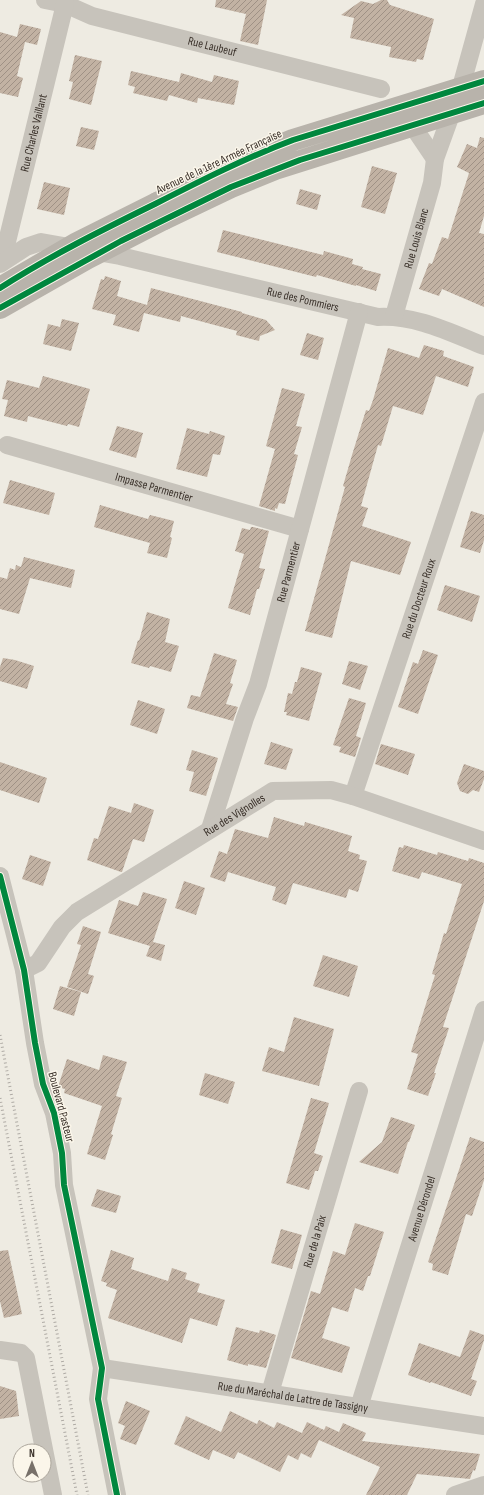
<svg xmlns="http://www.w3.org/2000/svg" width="484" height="1495" font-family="'Sofia Sans Condensed',sans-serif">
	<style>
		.building { fill: url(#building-hatch) }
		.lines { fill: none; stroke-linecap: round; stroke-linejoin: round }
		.minor { stroke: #c7c3bb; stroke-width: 18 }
		.secondary { stroke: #b8b3ab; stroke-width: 22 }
		.rail { stroke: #afaba5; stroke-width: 3; stroke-dasharray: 1 3; stroke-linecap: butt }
		.secondary-bridge { stroke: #b8b3ab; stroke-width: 22 }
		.cycleway-casing { stroke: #fbf6ea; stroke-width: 8 }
		.cycleway { stroke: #00873e; stroke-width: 6 }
		.labels { text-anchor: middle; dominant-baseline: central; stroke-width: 3; stroke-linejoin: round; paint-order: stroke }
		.street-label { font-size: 12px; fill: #393029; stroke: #fbf6ea }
	</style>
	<defs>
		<pattern id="building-hatch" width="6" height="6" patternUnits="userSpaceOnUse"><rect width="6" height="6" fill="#c2b2a3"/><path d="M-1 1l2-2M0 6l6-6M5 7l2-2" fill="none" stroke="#9f9185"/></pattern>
	</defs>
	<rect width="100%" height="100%" fill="#eeebe2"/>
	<!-- building -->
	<path class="building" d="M 216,0 L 267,0 L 258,45 L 240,41 L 246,14 L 215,7 Z
		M 381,0 L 387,0 L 390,5 L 434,19 L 423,60 L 417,59 L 416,62 L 389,57 L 391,47 L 350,38 L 354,18 L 341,15 L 361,1 L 373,4 Z
		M 20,24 L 41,29 L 37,45 L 25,42 L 17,76 L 23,78 L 18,97 L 0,93 L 0,32 L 17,37 Z
		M 75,55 L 102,61 L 91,105 L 69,99 L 73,82 L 69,81 Z
		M 131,71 L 179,82 L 181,73 L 212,82 L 214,75 L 239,81 L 234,105 L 198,98 L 197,103 L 169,95 L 167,101 L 133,93 L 135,87 L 128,85 Z
		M 81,127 L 99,131 L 94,150 L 76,146 Z
		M 480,137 L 484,138 L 484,216 L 479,233 L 484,234 L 484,307 L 442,289 L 439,296 L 419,289 L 429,263 L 432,264 L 442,237 L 448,239 L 469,173 L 457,167 L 467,144 L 477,148 Z
		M 372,166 L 397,173 L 385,214 L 361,207 Z
		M 44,182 L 70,188 L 64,215 L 37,209 Z
		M 300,189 L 321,195 L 317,210 L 296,204 Z
		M 223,230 L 323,255 L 324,251 L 353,259 L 352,264 L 363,267 L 362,269 L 381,274 L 376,291 L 356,285 L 356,286 L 317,275 L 316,277 L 217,252 Z
		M 105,276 L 121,281 L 117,296 L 147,305 L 151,288 L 242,312 L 242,313 L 266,320 L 275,330 L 260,336 L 259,341 L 236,335 L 237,331 L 181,316 L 180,322 L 144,313 L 139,332 L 113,325 L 116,315 L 92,309 L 101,279 L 104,280 Z
		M 62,319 L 79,323 L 71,351 L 43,344 L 48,324 L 60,327 Z
		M 307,333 L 324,338 L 318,360 L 300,355 Z
		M 424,345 L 444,351 L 443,356 L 474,367 L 468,387 L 436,376 L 423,415 L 393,406 L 381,446 L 378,445 L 361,506 L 368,508 L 362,526 L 411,542 L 400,575 L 351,561 L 332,638 L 305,631 L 345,487 L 343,486 L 352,455 L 366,410 L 369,411 L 373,400 L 388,348 L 419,358 Z
		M 43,376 L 90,389 L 79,427 L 68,424 L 67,426 L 28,416 L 27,422 L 4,416 L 8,400 L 2,399 L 7,380 L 39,388 Z
		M 282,388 L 305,394 L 296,426 L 302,427 L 294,454 L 298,455 L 285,504 L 279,503 L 277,509 L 275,508 L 275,511 L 259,506 L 275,449 L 266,446 Z
		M 117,426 L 143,433 L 136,458 L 109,450 Z
		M 187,428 L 209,434 L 210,431 L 225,436 L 220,455 L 213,454 L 207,477 L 176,469 Z
		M 10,480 L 55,493 L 49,515 L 3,503 Z
		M 100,505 L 148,519 L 150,515 L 174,521 L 170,537 L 172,538 L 167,558 L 147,553 L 150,543 L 94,527 Z
		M 471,511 L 484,515 L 484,540 L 480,553 L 460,547 Z
		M 251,527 L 253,527 L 269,531 L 259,568 L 265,569 L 259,589 L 257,589 L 250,615 L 228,608 L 244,554 L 235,551 L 242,528 L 250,530 Z
		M 24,557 L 75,570 L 71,588 L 30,578 L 19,614 L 0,609 L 0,577 L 7,579 L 10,568 L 15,570 L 16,565 L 21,567 Z
		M 445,585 L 480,596 L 472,622 L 437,610 Z
		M 147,612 L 170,619 L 165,642 L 179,646 L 171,672 L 150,666 L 149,668 L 131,663 L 138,640 L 139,641 Z
		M 423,650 L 438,655 L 418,714 L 398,707 L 413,662 L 418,664 Z
		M 214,653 L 237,660 L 230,683 L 233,684 L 226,704 L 238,707 L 233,721 L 187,708 L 191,695 L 200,697 Z
		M 3,658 L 15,660 L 34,666 L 27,689 L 0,681 L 0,667 Z
		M 349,661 L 368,666 L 360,690 L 342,684 Z
		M 301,667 L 322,673 L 309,721 L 286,715 L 287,712 L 284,712 L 288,693 L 292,694 L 295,682 L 297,682 Z
		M 349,698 L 366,703 L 356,736 L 361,738 L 355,757 L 339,752 L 341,747 L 333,745 Z
		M 138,700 L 165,709 L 157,734 L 130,725 Z
		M 271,742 L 293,749 L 286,770 L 264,764 Z
		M 381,744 L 415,754 L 408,775 L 375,764 Z
		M 192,750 L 218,758 L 206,796 L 189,791 L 194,772 L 186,770 Z
		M 0,762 L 47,778 L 39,803 L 0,790 Z
		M 464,764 L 484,771 L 484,779 L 479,792 L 473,790 L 468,794 L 460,791 L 457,783 Z
		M 134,803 L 154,810 L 144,842 L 133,839 L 122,872 L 121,872 L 87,860 L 94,838 L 98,839 L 109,806 L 131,813 Z
		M 274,817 L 304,826 L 305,822 L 352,836 L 348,851 L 360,855 L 359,859 L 367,861 L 358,892 L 349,889 L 346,898 L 293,883 L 286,905 L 272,900 L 276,887 L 228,872 L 225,882 L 210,877 L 219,851 L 227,854 L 235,829 L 268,838 Z
		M 404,845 L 437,855 L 438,852 L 468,861 L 469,858 L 484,863 L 484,901 L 443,1027 L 449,1028 L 434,1073 L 436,1073 L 428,1096 L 407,1089 L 418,1054 L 411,1052 L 435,975 L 432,974 L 444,933 L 446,934 L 462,884 L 422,872 L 419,879 L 392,871 L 399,847 L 403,848 Z
		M 30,855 L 51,862 L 43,886 L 22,879 Z
		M 184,881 L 205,888 L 196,915 L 175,908 Z
		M 143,892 L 167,899 L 153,942 L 165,945 L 161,961 L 146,956 L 150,946 L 108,933 L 119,900 L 138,906 Z
		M 83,926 L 101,932 L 88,974 L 94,976 L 88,994 L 67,987 L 81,945 L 77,944 Z
		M 323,955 L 358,966 L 349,997 L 313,986 Z
		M 60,986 L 81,992 L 74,1016 L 53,1009 Z
		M 294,1017 L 334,1029 L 319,1086 L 262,1071 L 269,1047 L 284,1052 Z
		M 103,1055 L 127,1062 L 116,1096 L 122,1098 L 111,1134 L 113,1135 L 105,1160 L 87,1154 L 102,1106 L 64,1093 L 65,1089 L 58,1087 L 67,1059 L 99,1070 Z
		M 205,1073 L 235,1082 L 228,1104 L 199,1095 Z
		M 311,1098 L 329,1103 L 314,1153 L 323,1156 L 318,1171 L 315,1171 L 309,1190 L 286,1183 Z
		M 391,1117 L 415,1125 L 409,1142 L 408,1142 L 398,1174 L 359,1162 L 382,1142 Z
		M 470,1137 L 484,1142 L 484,1180 L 472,1216 L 466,1214 L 448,1275 L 432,1270 L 433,1264 L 428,1262 Z
		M 97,1189 L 121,1196 L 116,1213 L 91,1206 Z
		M 355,1223 L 384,1232 L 370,1276 L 368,1276 L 363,1291 L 355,1288 L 348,1312 L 332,1307 L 322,1338 L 350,1347 L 342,1373 L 291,1358 L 311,1291 L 320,1294 L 333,1251 L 345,1255 Z
		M 281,1229 L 302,1235 L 292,1269 L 271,1263 Z
		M 8,1250 L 22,1314 L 4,1318 L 0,1301 L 0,1251 Z
		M 111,1250 L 134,1258 L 131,1269 L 168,1281 L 172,1268 L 187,1273 L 185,1279 L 200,1284 L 197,1292 L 225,1300 L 217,1326 L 190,1318 L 182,1343 L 108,1318 L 117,1290 L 106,1286 L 107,1283 L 101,1281 Z
		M 236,1327 L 259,1333 L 260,1330 L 276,1335 L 266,1368 L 248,1364 L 248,1366 L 227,1360 Z
		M 470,1330 L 484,1335 L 484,1340 L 471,1379 L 477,1381 L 471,1396 L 431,1382 L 430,1383 L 408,1375 L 419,1343 L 460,1357 Z
		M 0,1386 L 16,1391 L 19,1416 L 0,1419 Z
		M 126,1401 L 150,1411 L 136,1445 L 120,1439 L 125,1426 L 118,1423 Z
		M 230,1411 L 257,1424 L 259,1420 L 274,1428 L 277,1422 L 302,1433 L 307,1422 L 324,1430 L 321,1436 L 326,1426 L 339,1432 L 343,1423 L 366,1433 L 362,1441 L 480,1454 L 475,1471 L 473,1470 L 470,1479 L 417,1474 L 407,1495 L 366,1495 L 380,1467 L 319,1440 L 311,1458 L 301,1453 L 298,1460 L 288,1455 L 280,1472 L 238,1452 L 234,1459 L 213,1450 L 209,1460 L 174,1444 L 186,1416 L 221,1432 Z"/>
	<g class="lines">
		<!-- minor -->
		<g class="minor">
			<path id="s1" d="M 45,0 L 65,4 L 92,16 L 381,89"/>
			<path d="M 412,125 L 435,159"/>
			<path id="s2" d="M 2,262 L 65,4"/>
			<path id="s3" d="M 0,264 L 26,247 L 41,242 L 120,256 L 378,317 C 416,315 449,332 484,346"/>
			<path id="s4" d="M 394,316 L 432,183 L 435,159 L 461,87 L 484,4"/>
			<path id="s5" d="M 7,445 L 300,529"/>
			<path id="s6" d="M 353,796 L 484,402"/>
			<path id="s7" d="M 210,829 L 245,718 L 258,684 L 359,312"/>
			<path d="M 0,876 L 24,970 L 35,1043 L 43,1084 L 54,1113 L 62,1153 L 64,1185 L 102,1368 L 98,1399 L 117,1495"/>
			<path id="s8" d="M 24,970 L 38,963 L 62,927 L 77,912 L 273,791 L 331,790 L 353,796 L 484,841"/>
			<path d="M 0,1350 L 21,1353 L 26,1358 L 53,1495"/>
			<path id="s9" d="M 102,1368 L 484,1426"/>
			<path id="s10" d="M 270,1393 L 359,1091"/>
			<path id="s11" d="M 359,1407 L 484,1010"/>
			<path d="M 455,1495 L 484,1485"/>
		</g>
		<!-- secondary -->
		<path class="secondary" d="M 157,203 L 240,162 L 293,140 L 484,81
			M 164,219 L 231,187 L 275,169 L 484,103"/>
		<!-- rail -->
		<path class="rail" d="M 0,1035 L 88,1495
			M 0,1098 L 77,1495"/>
		<!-- secondary-bridge -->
		<path class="secondary-bridge" d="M 0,288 L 77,243 L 157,203
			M 0,308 L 88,258 L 164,219"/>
		<!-- cycleway casing -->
		<g class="cycleway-casing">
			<path id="cycleway" d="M 0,288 C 50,256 102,230 155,204 C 200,181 245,158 293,140 L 484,81
				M 0,308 L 121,241 L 231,187 L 300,160 L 484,103
				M 0,876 L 24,970 L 35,1043 L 43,1084 L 54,1113 L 62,1153 L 64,1185 L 102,1368 L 98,1399 L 117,1495"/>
		</g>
		<!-- cycleway -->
		<use href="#cycleway" class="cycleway"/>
	</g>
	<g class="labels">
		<!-- street labels -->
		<g class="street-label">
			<text stroke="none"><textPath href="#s1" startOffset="174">Rue Laubeuf</textPath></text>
			<text stroke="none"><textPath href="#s2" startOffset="133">Rue Charles Vaillant</textPath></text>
			<text transform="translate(219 162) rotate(-25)">Avenue de la 1ère Armée Française</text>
			<text stroke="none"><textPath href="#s4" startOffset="81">Rue Louis Blanc</textPath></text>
			<text stroke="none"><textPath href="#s3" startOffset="315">Rue des Pommiers</textPath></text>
			<text stroke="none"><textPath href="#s5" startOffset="153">Impasse Parmentier</textPath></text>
			<text stroke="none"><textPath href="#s7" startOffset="269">Rue Parmentier</textPath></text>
			<text stroke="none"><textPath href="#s6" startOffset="208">Rue du Docteur Roux</textPath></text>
			<text stroke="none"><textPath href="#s8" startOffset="265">Rue des Vignolles</textPath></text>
			<text transform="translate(61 1107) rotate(75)">Boulevard Pasteur</text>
			<text stroke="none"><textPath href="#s11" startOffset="208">Avenue Dérondel</textPath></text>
			<text stroke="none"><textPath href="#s10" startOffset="158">Rue de la Paix</textPath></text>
			<text stroke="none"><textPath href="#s9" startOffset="193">Rue du Maréchal de Lattre de Tassigny</textPath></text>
		</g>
	</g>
	<!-- north arrow -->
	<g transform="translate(32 1463)"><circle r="19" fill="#fbf6ea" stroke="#ada79d"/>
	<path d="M0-3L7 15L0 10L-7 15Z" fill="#78716a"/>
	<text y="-6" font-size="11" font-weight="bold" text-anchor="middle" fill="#393029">N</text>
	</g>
</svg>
